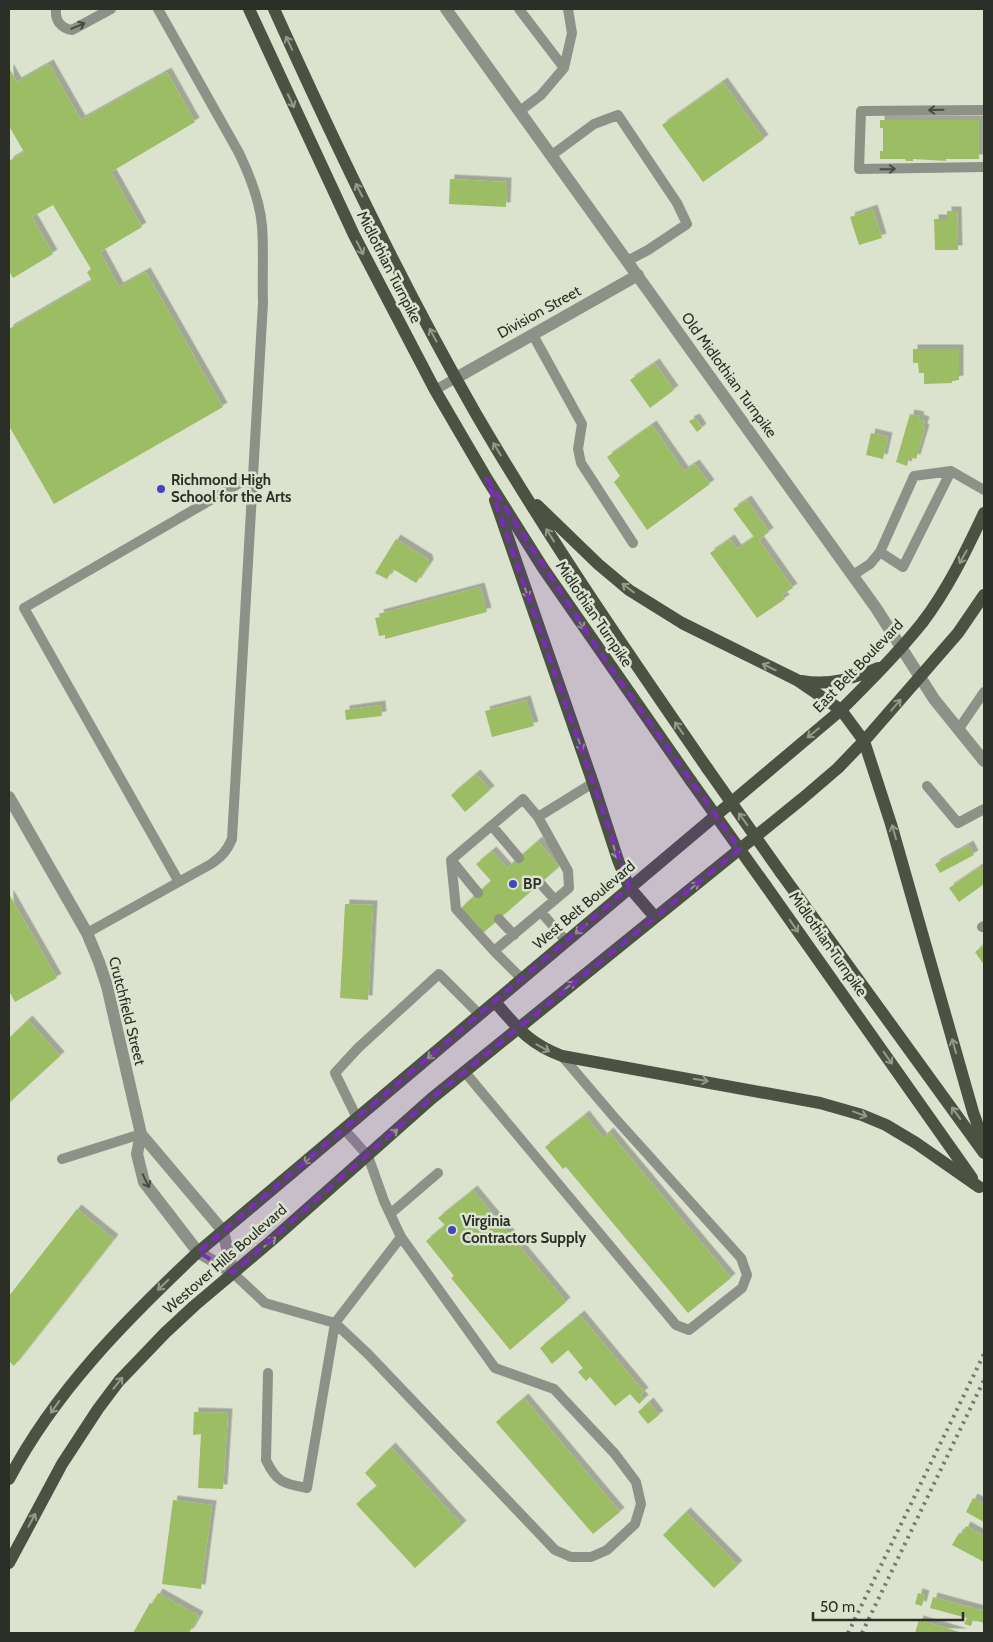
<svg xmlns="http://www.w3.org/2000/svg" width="993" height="1642" font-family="Cabin,sans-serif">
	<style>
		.building { fill: #9dbd65; filter: url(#shadow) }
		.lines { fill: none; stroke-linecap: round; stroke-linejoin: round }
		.service { stroke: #8e9188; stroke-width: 10 }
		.minor { stroke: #8e9188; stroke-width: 12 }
		.tertiary { stroke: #8e9188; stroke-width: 12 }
		.primary { stroke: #4c5243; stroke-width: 12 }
		.rail { stroke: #747a6d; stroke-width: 4; stroke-dasharray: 2.5 5; stroke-linecap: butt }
		.primary-bridge { stroke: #4c5243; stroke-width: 12 }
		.oneway { stroke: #494c44 }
		.oneway2 { stroke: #949a88 }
		.marked { fill: #7b2cbf; fill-opacity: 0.2; stroke: #7b2cbf; stroke-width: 4; stroke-dasharray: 10 6; stroke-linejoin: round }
		.poi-dot { fill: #4346bb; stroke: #dbe3ce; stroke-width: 2 }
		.labels { text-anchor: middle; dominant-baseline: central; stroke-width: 5; stroke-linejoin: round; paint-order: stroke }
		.street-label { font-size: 15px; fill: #2b2f27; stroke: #dbe3ce }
		.poi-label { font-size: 15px; font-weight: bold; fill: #2b2f27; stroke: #dbe3ce; text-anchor: start }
	</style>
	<defs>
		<filter id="shadow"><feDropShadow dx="4.5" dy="-4.5" stdDeviation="0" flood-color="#0004"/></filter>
	</defs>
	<rect width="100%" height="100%" fill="#dbe3ce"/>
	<!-- building -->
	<path class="building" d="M 49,64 L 81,120 L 167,72 L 195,122 L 111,172 L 142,227 L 100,252 L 119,287 L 146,272 L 223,407 L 54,504 L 9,426 L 9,329 L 92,281 L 87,272 L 91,269 L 53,205 L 32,217 L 53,254 L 13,278 L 9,271 L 9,245 L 10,244 L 9,242 L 9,161 L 24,152 L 9,126 L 9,68 L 17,82 Z
		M 723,82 L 764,139 L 703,182 L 662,125 Z
		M 880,120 L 979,120 L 979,159 L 946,159 L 946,161 L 913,159 L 913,161 L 906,161 L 905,159 L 880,159 L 880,151 L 883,151 L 883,128 L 880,128 Z
		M 450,179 L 507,182 L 506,207 L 449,204 Z
		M 873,209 L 882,238 L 859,245 L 850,217 Z
		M 947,211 L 957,211 L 958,250 L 935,250 L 934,219 L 947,219 Z
		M 913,349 L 959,349 L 959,380 L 952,381 L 952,383 L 924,384 L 924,373 L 919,373 L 918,363 L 913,363 Z
		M 655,363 L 674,390 L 650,408 L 630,380 Z
		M 910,414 L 920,416 L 919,419 L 925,421 L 923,428 L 925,429 L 916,459 L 909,457 L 907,466 L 896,462 Z
		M 695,418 L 702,428 L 697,432 L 689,421 Z
		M 652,425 L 684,471 L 695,464 L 710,484 L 647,530 L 614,482 L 620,476 L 607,457 Z
		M 871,433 L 888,437 L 883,459 L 866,455 Z
		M 747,500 L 769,532 L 759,540 L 793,588 L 782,595 L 785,599 L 757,618 L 710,553 L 730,539 L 737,549 L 754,537 L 733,509 Z
		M 396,539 L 428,559 L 429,564 L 416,583 L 393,569 L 387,579 L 375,573 Z
		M 480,587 L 487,612 L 385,639 L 385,635 L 379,636 L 375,618 L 380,617 L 379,614 Z
		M 526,700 L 534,726 L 492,737 L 485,711 Z
		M 381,705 L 382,716 L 346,720 L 345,710 Z
		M 476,774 L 490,790 L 465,812 L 451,795 Z
		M 538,841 L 559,867 L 483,933 L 461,908 L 491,881 L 476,864 L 492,851 L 507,868 Z
		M 969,845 L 974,855 L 940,873 L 935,864 Z
		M 980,867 L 984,873 L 984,884 L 959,902 L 949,888 Z
		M 9,894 L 57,978 L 15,1002 L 9,991 Z
		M 345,904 L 373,905 L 368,1000 L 340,998 Z
		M 984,945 L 984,965 L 975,952 Z
		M 28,1020 L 60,1056 L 9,1103 L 9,1038 Z
		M 585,1115 L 603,1138 L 609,1132 L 731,1278 L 688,1313 L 566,1167 L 563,1169 L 545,1147 Z
		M 473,1190 L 566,1302 L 510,1350 L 451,1278 L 454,1276 L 426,1241 L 445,1225 L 438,1218 Z
		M 77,1209 L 114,1239 L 14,1366 L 9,1361 L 9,1296 Z
		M 580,1315 L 644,1392 L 640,1395 L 644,1399 L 639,1404 L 630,1394 L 615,1406 L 590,1377 L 586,1381 L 578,1372 L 583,1368 L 568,1350 L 552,1364 L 540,1348 Z
		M 524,1398 L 620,1512 L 593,1534 L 496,1422 Z
		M 649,1402 L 659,1415 L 648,1424 L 638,1412 Z
		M 194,1412 L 228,1413 L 223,1489 L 198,1488 L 201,1434 L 193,1435 Z
		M 391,1447 L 462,1525 L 415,1568 L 356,1504 L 377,1486 L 365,1473 Z
		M 973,1498 L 984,1504 L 984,1522 L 966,1512 Z
		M 173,1500 L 212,1505 L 201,1589 L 162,1584 Z
		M 686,1512 L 738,1565 L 714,1588 L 663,1535 Z
		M 966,1526 L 984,1536 L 984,1562 L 952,1545 L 959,1533 L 962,1534 Z
		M 158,1593 L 199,1616 L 189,1633 L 133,1633 L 150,1603 L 152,1604 Z
		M 918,1593 L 925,1595 L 922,1606 L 915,1604 Z
		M 933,1597 L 984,1611 L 984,1623 L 973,1620 L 971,1626 L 964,1624 L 967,1618 L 930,1608 Z
		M 919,1620 L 963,1633 L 915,1633 Z"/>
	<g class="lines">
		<!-- service -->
		<path class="service" d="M 56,9 C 55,20 60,28 72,30 L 111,9
			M 519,9 L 564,68
			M 984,110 L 861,111 L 859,169 L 984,167
			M 520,111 L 541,95 L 564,68 L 572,33 L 568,9
			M 552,155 L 594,124 L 618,115 L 677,203 L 687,224 L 648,250 L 627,261
			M 533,335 L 582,424 L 578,449 L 581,463 L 633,543
			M 435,390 L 456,378
			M 880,552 L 903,567 L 951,471
			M 853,575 L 870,564 L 880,552 L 914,476 L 951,471 L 984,490
			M 958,730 L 984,692
			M 927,786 L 958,823 L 984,809
			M 538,817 L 593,783
			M 492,826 L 519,858
			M 452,861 L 478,893
			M 179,882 L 24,608 L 252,476
			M 540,883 L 555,900
			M 541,912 L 566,941
			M 499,919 L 514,935
			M 982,927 L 984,926
			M 87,933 L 211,864 C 221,857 227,851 232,839 L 263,303 C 262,278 264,252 262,226 C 260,201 250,176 239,153 L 158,9
			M 494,951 L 456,909 L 451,860 L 523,799 L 538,817 L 568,871 L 569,888 L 494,951 L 522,979
			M 464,1071 L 676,1325 L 689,1330 L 742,1288 L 747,1275 L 741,1258 L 614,1117 L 562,1056
			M 357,1118 L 335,1073 L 358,1048 L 439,974 L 480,1015
			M 62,1159 L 141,1134
			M 390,1214 L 438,1173
			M 233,1273 L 265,1303 L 335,1323 L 401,1237 L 384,1201 L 368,1156 L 344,1129
			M 335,1323 L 368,1354 L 555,1550 L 571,1557 L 591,1557 L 607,1550 L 635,1524 L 641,1504 L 636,1482 L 615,1454 L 554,1389 L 495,1368 L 401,1237
			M 268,1373 L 266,1460 C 276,1482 284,1484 307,1488 L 335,1323"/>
		<!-- minor -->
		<path class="minor" d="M 446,9 L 876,608 L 934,699 L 984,761
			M 456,378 L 638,275"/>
		<!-- tertiary -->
		<path class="tertiary" d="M 9,797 L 87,933 L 99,962 L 107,986 L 141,1134 L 223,1231 L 233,1273
			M 141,1134 L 137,1154 L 144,1182 L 198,1252 L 233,1273"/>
		<!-- primary -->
		<path class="primary" d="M 249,9 L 354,235 L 435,390 L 487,479 L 543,568 L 691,781
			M 274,9 C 336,146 401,283 476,414 C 547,536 627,652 707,768
			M 495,500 L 593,783 L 618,860 L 629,887 L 655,917
			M 537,505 L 598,564 L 629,590 L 682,623 L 797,680 L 841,710 L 864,741 L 891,824 L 973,1112 L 984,1143
			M 801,681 C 831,686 851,679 878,668
			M 781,873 L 984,1153
			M 766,886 L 972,1178
			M 495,1002 C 518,1028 528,1043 562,1056 L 820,1103 L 862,1115 L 886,1125 L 916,1143 L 979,1187
			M 9,1479 C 55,1391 126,1320 198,1252 L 841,710 C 869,682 897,654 922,623 C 948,589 966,551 984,513
			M 9,1563 L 62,1464 L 98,1409 L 119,1381 L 165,1333 L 194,1306 L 271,1241 L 431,1099 L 803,798 L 838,768 L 864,741 L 958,633 L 984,595"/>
		<!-- rail -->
		<path class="rail" d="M 848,1633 L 984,1354
			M 862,1633 L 984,1380"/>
		<!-- primary-bridge -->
		<path class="primary-bridge" d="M 707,768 L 781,873
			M 691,781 L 766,886"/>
	</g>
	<!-- one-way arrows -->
	<defs><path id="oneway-shaft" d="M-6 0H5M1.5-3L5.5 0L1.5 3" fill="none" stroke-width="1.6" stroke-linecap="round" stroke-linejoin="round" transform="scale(1.25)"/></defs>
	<g class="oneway">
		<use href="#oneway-shaft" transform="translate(78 26) rotate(-23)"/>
		<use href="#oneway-shaft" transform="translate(936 110) rotate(179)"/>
		<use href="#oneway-shaft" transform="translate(888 169) rotate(-1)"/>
		<use href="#oneway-shaft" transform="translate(146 1181) rotate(64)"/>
	</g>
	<g class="oneway2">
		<use href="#oneway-shaft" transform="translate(289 43) rotate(-115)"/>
		<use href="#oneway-shaft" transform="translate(291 101) rotate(65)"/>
		<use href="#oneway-shaft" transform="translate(359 190) rotate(-117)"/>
		<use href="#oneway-shaft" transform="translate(360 248) rotate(63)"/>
		<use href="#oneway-shaft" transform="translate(433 335) rotate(-118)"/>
		<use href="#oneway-shaft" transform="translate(497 449) rotate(-121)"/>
		<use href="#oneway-shaft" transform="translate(550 535) rotate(-122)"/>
		<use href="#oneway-shaft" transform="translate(963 557) rotate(119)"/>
		<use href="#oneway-shaft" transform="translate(628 588) rotate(-143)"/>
		<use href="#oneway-shaft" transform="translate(526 591) rotate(71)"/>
		<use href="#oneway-shaft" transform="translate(580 623) rotate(56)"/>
		<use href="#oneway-shaft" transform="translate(769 667) rotate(-154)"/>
		<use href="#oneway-shaft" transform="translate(896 705) rotate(-49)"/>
		<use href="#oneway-shaft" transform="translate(679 728) rotate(-125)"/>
		<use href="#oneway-shaft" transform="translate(813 733) rotate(141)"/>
		<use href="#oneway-shaft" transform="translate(580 744) rotate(71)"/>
		<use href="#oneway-shaft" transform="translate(743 819) rotate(-125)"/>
		<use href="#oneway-shaft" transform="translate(894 832) rotate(-106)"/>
		<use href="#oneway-shaft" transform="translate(615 851) rotate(73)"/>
		<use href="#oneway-shaft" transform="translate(693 887) rotate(-39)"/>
		<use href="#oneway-shaft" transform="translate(794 926) rotate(55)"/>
		<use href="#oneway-shaft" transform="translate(581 929) rotate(140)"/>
		<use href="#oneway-shaft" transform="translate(569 986) rotate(-38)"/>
		<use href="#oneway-shaft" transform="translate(954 1046) rotate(-106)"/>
		<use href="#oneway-shaft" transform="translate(543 1048) rotate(28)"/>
		<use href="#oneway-shaft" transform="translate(433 1054) rotate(140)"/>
		<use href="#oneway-shaft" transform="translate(888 1058) rotate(55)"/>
		<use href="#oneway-shaft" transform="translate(701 1080) rotate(10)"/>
		<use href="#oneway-shaft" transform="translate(956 1113) rotate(-126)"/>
		<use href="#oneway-shaft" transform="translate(860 1114) rotate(20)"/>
		<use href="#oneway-shaft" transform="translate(392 1134) rotate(-42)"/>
		<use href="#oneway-shaft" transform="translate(309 1159) rotate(140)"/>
		<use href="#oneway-shaft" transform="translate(270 1242) rotate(-40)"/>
		<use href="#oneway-shaft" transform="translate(163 1285) rotate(136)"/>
		<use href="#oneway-shaft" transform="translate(118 1383) rotate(-51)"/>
		<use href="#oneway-shaft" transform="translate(55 1407) rotate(125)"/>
		<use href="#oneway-shaft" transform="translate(32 1520) rotate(-62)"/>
	</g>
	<!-- marked area -->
	<path class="marked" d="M 487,479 L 606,661 L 740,849 L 431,1099 L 233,1273 L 198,1252 L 629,887 Z"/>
	<!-- markers -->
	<g class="poi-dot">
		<circle cx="161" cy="489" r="5"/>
		<circle cx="513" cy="884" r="5"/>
		<circle cx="452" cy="1230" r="5"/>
	</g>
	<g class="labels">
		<!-- street labels -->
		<g class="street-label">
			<text transform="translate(389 267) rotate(63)">Midlothian Turnpike</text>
			<text transform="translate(539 312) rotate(-29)">Division Street</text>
			<text transform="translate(729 375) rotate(54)">Old Midlothian Turnpike</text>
			<text transform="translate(594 614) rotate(56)">Midlothian Turnpike</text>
			<text transform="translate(858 666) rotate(-46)">East Belt Boulevard</text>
			<text transform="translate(584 905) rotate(-40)">West Belt Boulevard</text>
			<text transform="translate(828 944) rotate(55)">Midlothian Turnpike</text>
			<text transform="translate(127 1011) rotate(76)">Crutchfield Street</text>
			<text transform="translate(225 1259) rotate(-41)">Westover Hills Boulevard</text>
		</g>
		<!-- poi labels -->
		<g class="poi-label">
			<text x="171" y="480">Richmond High<tspan x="171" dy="17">School for the Arts</tspan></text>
			<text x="523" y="884">BP</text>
			<text x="462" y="1221">Virginia<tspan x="462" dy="17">Contractors Supply</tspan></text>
		</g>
	</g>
	<!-- border -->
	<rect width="993" height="1642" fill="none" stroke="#2b2f27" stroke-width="20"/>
	<!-- scale -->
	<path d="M813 1612v8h150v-8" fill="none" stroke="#2b2f27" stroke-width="2.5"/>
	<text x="820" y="1612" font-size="15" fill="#2b2f27" stroke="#dbe3ce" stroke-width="4" paint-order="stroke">50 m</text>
</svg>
